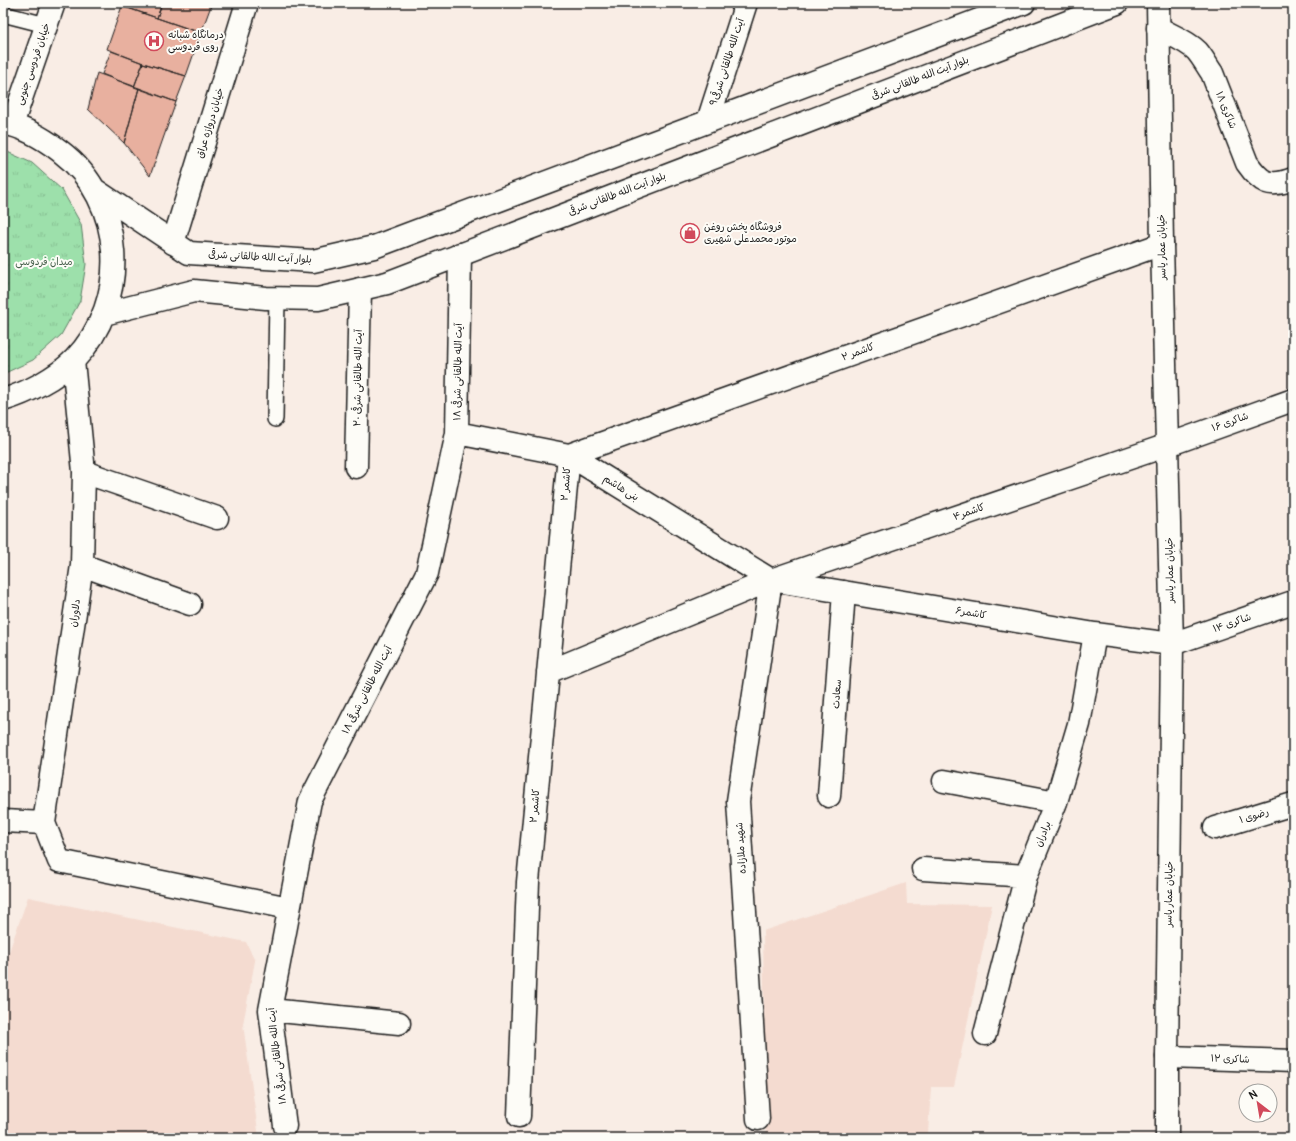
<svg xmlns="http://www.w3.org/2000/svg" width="1296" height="1141" font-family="Pangolin,'Playpen Sans Arabic',sans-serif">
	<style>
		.built { fill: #f4dbd0 }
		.park { fill: url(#park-tufts); stroke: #5c7e64 }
		.building { fill: #e8b09f; stroke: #1c1c1c }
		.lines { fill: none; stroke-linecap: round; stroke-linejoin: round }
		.lane-casing { stroke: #1c1c1c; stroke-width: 18 }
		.street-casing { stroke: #1c1c1c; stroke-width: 25 }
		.secondary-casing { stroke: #1c1c1c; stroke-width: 25 }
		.primary-casing { stroke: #1c1c1c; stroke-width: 25 }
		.lane { stroke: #fdfcf7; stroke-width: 15 }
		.street { stroke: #fdfcf7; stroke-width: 22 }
		.secondary { stroke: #fdfcf7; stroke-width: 22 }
		.primary { stroke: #fdfcf7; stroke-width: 22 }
		.labels { text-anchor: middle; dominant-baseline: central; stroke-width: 4; stroke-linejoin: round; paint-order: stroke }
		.poi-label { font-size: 10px; fill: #1c1c1c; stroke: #fdfcf7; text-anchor: start }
		.street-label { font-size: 10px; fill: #1c1c1c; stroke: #fdfcf7 }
		.park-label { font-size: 10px; fill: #49614e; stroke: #fdfcf7 }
	</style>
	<defs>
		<pattern id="park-tufts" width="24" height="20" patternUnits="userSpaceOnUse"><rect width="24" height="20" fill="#9de0ab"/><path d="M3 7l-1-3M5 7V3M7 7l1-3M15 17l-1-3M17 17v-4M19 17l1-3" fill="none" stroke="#87c093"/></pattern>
	</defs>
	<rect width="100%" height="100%" fill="#f9ede5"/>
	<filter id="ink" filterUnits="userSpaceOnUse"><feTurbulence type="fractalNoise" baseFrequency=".025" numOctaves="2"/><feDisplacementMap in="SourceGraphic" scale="8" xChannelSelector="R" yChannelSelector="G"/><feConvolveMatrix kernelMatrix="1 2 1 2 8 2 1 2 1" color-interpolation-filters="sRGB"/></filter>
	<g filter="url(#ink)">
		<!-- built -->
		<path class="built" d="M 906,883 L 907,904 L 992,905 L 954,1087 L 931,1087 L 928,1134 L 766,1137 L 763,931 Z
			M 28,897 L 246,942 L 255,961 L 243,1024 L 259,1138 L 3,1138 L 3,969 Z"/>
		<!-- park -->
		<path class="park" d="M 3,150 L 32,163 L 62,190 L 81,224 L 86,264 L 80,301 L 61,335 L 33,360 L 3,374 Z"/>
		<!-- building -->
		<path class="building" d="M 123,3 L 162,3 L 157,18 L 122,6 Z
			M 162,3 L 212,3 L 201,33 L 157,18 Z
			M 122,6 L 201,33 L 186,76 L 143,63 L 107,49 Z
			M 111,51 L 143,63 L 134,87 L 102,74 Z
			M 143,63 L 186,76 L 176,102 L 134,87 Z
			M 97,73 L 139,88 L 124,143 L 88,109 Z
			M 139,88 L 176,102 L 150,176 L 124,143 Z"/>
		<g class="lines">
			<!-- lane casing -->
			<g class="lane-casing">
				<path id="lane" d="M 3,14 L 46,25
					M 275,419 L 277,298"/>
			</g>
			<!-- street casing -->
			<g class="street-casing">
				<path id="street" d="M 1158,28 C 1171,35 1187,41 1197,51 C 1203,58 1207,66 1212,73 L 1247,163 C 1261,183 1269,188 1293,179
					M 708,121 L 746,3
					M 173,243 L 247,3
					M 73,361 L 84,472 L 82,565 L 44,823 L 59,861 L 289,908
					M 457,433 L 569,455 L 771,580 L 1095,634 L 1172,644 L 1293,602
					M 356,467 L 360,289
					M 84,472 L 217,518
					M 82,565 L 190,604
					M 548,672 L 771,580 L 1168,445 L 1293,400
					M 944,781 L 1056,802
					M 829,796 L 844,592
					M 3,821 L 44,823
					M 1215,828 L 1293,804
					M 923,869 L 1026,876
					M 270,1010 L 399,1023
					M 985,1034 L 1026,876 L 1056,802 L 1079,724 L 1095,634
					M 1167,1057 L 1293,1061
					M 519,1116 L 528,882 L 569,455 L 1162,244
					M 758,1119 L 738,801 L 771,580
					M 285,1126 L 270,1010 L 310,801 L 427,573 L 457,433 L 460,254"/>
			</g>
			<!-- secondary casing -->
			<g class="secondary-casing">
				<path id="secondary" d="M 1158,3 L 1162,244 L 1172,644 L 1167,1057 L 1167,1138"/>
			</g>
			<!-- primary casing -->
			<g class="primary-casing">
				<path id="primary" d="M 3,123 C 24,127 43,138 60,151 C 126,201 131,301 74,360 C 56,378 27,393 3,400
					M 12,125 L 54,3
					M 95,190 L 189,253 L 313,261 L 374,247 L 1024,3
					M 104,314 L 194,291 L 266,298 L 318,299 L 387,283 L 1117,3"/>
			</g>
			<!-- lane -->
			<use href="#lane" class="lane"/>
			<!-- street -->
			<use href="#street" class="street"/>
			<!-- secondary -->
			<use href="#secondary" class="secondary"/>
			<!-- primary -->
			<use href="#primary" class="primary"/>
		</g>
	</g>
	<!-- icons -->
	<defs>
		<g id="hospital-ring" transform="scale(1)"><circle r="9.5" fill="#fdfcf7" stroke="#d1495b" stroke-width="1.5"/><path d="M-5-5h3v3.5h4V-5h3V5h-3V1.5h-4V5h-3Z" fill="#d1495b"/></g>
		<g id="shop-ring" transform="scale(1)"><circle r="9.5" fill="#fdfcf7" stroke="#d1495b" stroke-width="1.5"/><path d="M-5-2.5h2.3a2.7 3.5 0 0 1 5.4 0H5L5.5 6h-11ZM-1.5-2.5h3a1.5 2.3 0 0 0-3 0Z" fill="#d1495b"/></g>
	</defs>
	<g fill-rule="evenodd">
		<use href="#hospital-ring" x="154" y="41"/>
		<use href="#shop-ring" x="690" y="233"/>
	</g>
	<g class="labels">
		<!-- poi labels -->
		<g class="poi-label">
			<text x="168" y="35">درمانگاه شبانه<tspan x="168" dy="12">روی فردوسی</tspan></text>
			<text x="704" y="227">فروشگاه پخش روغن<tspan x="704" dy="12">موتور محمدعلی شهیری</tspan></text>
		</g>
		<!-- street labels -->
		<g class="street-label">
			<text transform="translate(727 62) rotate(-72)">آیت الله طالقانی شرقی۹</text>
			<text transform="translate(33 64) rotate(-71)">خیابان فردوسی جنوبی</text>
			<text transform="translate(920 78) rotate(-21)">بلوار آیت الله طالقانی شرقی</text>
			<text transform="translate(1226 110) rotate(68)">شاکری ۱۸</text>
			<text transform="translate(210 123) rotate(-73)">خیابان دروازه عراق</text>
			<text transform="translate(617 194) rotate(-21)">بلوار آیت الله طالقانی شرقی</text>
			<text transform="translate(1162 247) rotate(-91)">خیابان عمار یاسر</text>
			<text transform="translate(260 257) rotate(3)">بلوار آیت الله طالقانی شرقی</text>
			<text transform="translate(858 352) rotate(-20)">کاشمر ۲</text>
			<text transform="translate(458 372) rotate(-89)">آیت الله طالقانی شرقی ۱۸</text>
			<text transform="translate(358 378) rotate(-89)">آیت الله طالقانی شرقی ۲۰</text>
			<text transform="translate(1230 422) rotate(-20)">شاکری ۱۶</text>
			<text transform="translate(566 484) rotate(-85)">کاشمر ۲</text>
			<text transform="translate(621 488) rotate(32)">بنی هاشم</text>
			<text transform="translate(969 512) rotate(-19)">کاشمر۴</text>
			<text transform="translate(1170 570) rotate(-91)">خیابان عمار یاسر</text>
			<text transform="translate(75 613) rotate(-82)">دلاوران</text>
			<text transform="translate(971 613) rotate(10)">کاشمر۶</text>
			<text transform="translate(1232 623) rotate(-19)">شاکری ۱۴</text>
			<text transform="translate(367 690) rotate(-63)">آیت الله طالقانی شرقی ۱۸</text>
			<text transform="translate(837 694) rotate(-86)">سعادت</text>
			<text transform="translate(535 806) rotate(-85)">کاشمر ۲</text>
			<text transform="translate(1254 816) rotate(-17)">رضوی ۱</text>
			<text transform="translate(1043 834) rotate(-68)">برادران</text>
			<text transform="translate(741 848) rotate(-94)">شهید ملازاده</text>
			<text transform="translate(1169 894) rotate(-89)">خیابان عمار یاسر</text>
			<text transform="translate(277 1056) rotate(-97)">آیت الله طالقانی شرقی ۱۸</text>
			<text transform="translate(1230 1059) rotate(2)">شاکری ۱۲</text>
		</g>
		<!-- park labels -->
		<g class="park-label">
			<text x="44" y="262">میدان فردوسی</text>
		</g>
	</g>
	<!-- margin -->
	<rect width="1296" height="1141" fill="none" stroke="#fdfcf7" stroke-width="16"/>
	<rect x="8" y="8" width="1280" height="1125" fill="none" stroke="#1c1c1c" stroke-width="1.5" filter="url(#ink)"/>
	<!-- north arrow -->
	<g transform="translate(1258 1103) rotate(329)"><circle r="19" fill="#fdfcf7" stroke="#a3a29f"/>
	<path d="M0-3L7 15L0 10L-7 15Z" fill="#d1495b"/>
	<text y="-6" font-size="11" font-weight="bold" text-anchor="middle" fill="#1c1c1c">N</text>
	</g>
</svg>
